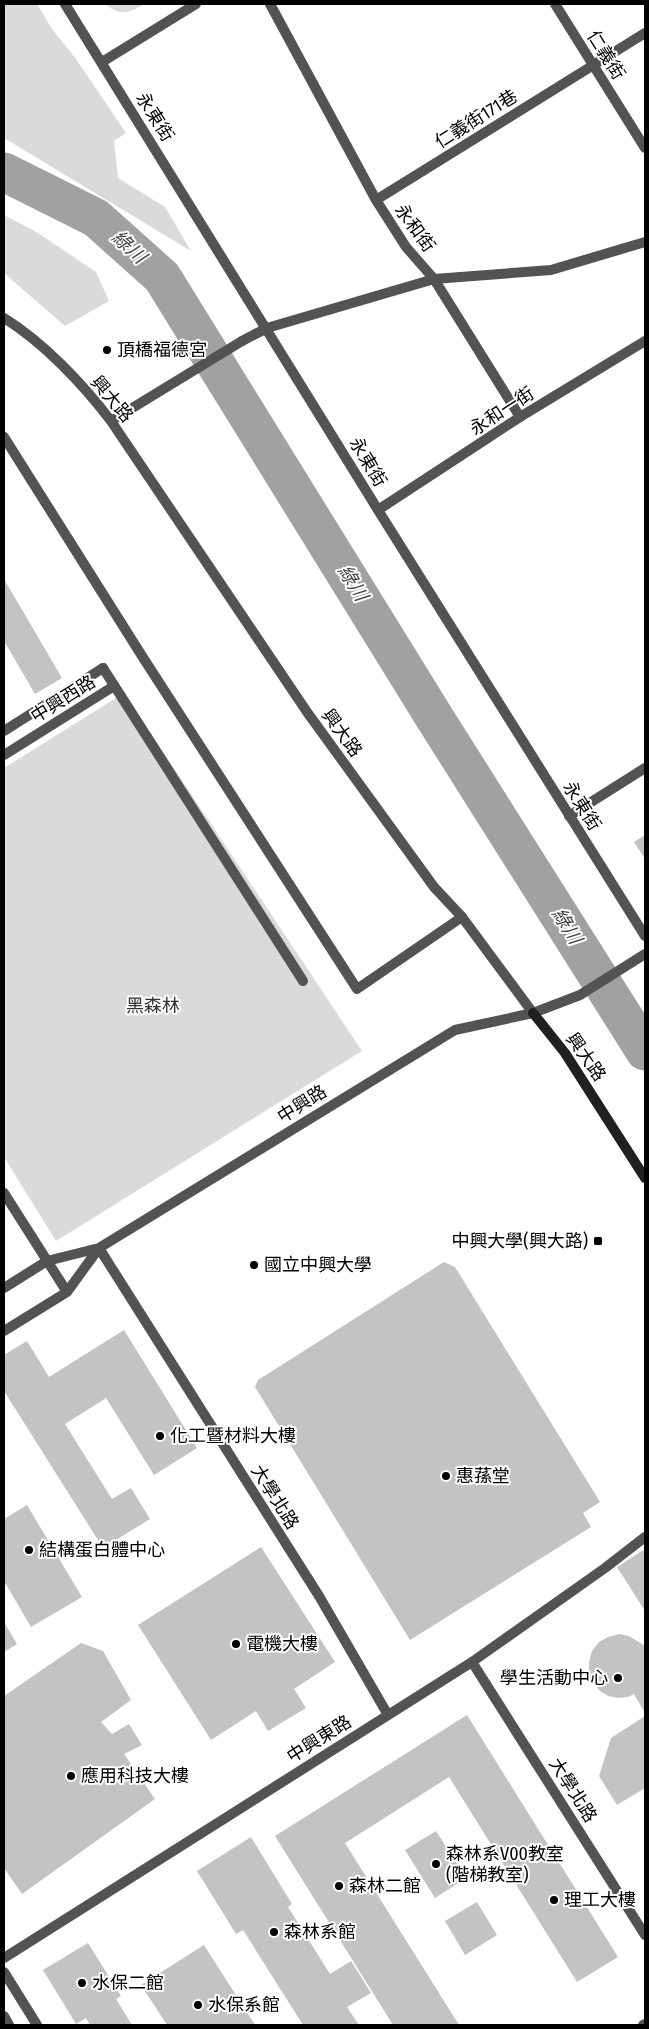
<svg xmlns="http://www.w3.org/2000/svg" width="649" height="2029" font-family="'Fira Sans Condensed','Noto Sans TC',sans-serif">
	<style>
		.green { fill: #dadada }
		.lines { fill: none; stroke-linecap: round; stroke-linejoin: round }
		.river { stroke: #a1a1a1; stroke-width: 39 }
		.building { fill: #c3c3c3 }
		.lane { stroke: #535353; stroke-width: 10 }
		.street { stroke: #535353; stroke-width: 10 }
		.secondary { stroke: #202020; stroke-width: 10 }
		.poi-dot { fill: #000; stroke: #fff; stroke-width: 2 }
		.labels { text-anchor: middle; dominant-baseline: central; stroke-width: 4; stroke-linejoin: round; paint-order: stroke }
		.street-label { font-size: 18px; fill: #000; stroke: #fff }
		.poi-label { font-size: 18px; fill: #000; stroke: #fff; text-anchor: start }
		.park-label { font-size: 18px; fill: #313131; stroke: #fff }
		.water-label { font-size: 19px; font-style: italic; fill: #424242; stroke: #fff }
	</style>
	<rect width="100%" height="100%" fill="#fff"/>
	<!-- green -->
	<path class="green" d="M 4,4 L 37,4 L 52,29 L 76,59 L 126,133 L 114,141 L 118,178 L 165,207 L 191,251 L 4,138 Z
		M 105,4 L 144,4 C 128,14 120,16 105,4 Z
		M 4,215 L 38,233 L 96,272 L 109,301 L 65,326 L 4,273 Z
		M 124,693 L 362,1051 L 56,1241 L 4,1157 L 4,768 Z"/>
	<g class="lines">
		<!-- river -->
		<path class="river" d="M 4,172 L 96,218 L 162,277 L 436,720 L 645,1051"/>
	</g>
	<!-- building -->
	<path class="building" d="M 4,579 L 62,678 L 35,694 L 4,641 Z
		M 645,835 L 645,859 L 634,842 Z
		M 444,1262 L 455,1267 L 600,1502 L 583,1513 L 591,1527 L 410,1640 L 255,1387 L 258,1380 Z
		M 124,1330 L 197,1448 L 154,1475 L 106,1398 L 65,1424 L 112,1499 L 131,1488 L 150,1519 L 103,1548 L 4,1391 L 4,1355 L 27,1341 L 49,1377 Z
		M 27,1505 L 82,1597 L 31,1627 L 4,1581 L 4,1519 Z
		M 261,1547 L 335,1662 L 294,1689 L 306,1708 L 268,1731 L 256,1711 L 211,1740 L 138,1625 Z
		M 645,1549 L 645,1611 L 617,1567 Z
		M 4,1622 L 17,1644 L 4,1652 Z
		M 619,1634 L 629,1636 L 645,1646 L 645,1713 L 634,1694 L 628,1697 L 618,1698 L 608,1696 L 600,1691 L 593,1683 L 589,1673 L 589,1662 L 592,1651 L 599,1642 L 608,1637 Z
		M 81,1643 L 103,1651 L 131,1700 L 101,1722 L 112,1734 L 129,1724 L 142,1745 L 124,1754 L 155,1799 L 22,1894 L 4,1868 L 4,1696 Z
		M 467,1715 L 618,1957 L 577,1982 L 449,1777 L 345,1843 L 459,2025 L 393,2025 L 275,1836 Z
		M 645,1716 L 645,1788 L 617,1805 L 599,1776 L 611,1738 Z
		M 436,1831 L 466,1878 L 435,1898 L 405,1850 Z
		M 251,1837 L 292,1904 L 288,1907 L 330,1974 L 351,1961 L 371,1993 L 347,2007 L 359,2025 L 303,2025 L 243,1930 L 236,1934 L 197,1871 Z
		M 477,1902 L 497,1935 L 465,1955 L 445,1921 Z
		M 88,1943 L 121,1996 L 116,1999 L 132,2025 L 90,2025 L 86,2018 L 76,2024 L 43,1970 Z
		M 204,1945 L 255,2025 L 167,2025 L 141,1985 Z"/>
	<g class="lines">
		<!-- lane -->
		<path class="lane" d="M 270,4 L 376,200 L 406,247 L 434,279 L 520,417
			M 376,200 L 645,33
			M 242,341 L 267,328 L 434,279 L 551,270 L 645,242
			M 4,437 L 142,656 L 357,989 L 462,917
			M 103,668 L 303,981
			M 569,816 L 645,768
			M 472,1662 L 605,1568 L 645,1537"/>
		<!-- street -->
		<path class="street" d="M 65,4 L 378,510 L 645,936
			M 555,4 L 645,148
			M 102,62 L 196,4
			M 4,318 C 43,342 83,384 111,421 L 307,712 L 434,887 L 462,917 L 533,1013
			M 111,421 L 242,341
			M 378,510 L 520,417 L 645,341
			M 4,731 L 103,668
			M 4,755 L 114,686
			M 4,1193 L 67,1292
			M 99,1248 L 319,1596 L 388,1715
			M 4,1288 L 47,1261 L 99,1248 L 455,1030 L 533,1013 L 580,995 L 645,954
			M 4,1331 L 67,1292 L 99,1248
			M 4,1958 L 472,1662 L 645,1935
			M 4,1972 L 37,2025
			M 4,2016 L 9,2025
			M 643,2025 L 645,2024"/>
		<!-- secondary -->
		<path class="secondary" d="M 533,1013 L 565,1053 L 645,1178"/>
	</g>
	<!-- markers -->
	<g class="poi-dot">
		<circle cx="107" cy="350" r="5"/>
		<rect x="593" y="1236" width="10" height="10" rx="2.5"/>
		<circle cx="254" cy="1265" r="5"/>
		<circle cx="160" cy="1436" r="5"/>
		<circle cx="446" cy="1476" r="5"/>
		<circle cx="29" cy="1550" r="5"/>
		<circle cx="236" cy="1644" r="5"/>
		<circle cx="618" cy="1678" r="5"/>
		<circle cx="71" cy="1776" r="5"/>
		<circle cx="436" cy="1864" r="5"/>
		<circle cx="339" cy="1886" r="5"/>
		<circle cx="554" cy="1900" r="5"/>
		<circle cx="274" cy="1932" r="5"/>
		<circle cx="82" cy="1983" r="5"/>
		<circle cx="198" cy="2005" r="5"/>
	</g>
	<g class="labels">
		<!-- street labels -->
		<g class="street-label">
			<text transform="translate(606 55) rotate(58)">仁義街</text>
			<text transform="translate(155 117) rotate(58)">永東街</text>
			<text transform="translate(476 119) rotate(-32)">仁義街171巷</text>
			<text transform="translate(415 228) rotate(54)">永和街</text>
			<text transform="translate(112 399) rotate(50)">興大路</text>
			<text transform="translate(502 411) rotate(-33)">永和一街</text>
			<text transform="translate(368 462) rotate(59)">永東街</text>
			<text transform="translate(63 699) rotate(-32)">中興西路</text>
			<text transform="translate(342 733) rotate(54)">興大路</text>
			<text transform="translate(582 806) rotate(58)">永東街</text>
			<text transform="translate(586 1057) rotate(55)">興大路</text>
			<text transform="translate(302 1104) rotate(-32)">中興路</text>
			<text transform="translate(275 1497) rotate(58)">大學北路</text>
			<text transform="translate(319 1739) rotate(-32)">中興東路</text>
			<text transform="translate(573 1790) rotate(58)">大學北路</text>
		</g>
		<!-- poi labels -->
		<g class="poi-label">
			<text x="117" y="350">頂橋福德宮</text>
			<text x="588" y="1241" text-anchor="end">中興大學(興大路)</text>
			<text x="264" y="1265">國立中興大學</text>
			<text x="170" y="1436">化工暨材料大樓</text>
			<text x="456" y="1476">惠蓀堂</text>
			<text x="39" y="1550">結構蛋白體中心</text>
			<text x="246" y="1644">電機大樓</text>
			<text x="608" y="1678" text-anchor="end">學生活動中心</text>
			<text x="81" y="1776">應用科技大樓</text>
			<text x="446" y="1854">森林系V00教室<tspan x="446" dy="21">(階梯教室)</tspan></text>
			<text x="349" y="1886">森林二館</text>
			<text x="564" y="1900">理工大樓</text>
			<text x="284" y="1932">森林系館</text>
			<text x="92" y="1983">水保二館</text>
			<text x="208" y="2005">水保系館</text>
		</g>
		<!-- park labels -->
		<g class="park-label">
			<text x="153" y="1006">黑森林</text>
		</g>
		<!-- water labels -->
		<g class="water-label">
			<text transform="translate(129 247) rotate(42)">綠川</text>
			<text transform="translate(353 583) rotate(58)">綠川</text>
			<text transform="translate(567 926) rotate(58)">綠川</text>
		</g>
	</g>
	<!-- border -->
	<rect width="649" height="2029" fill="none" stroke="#000000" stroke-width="10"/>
</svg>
